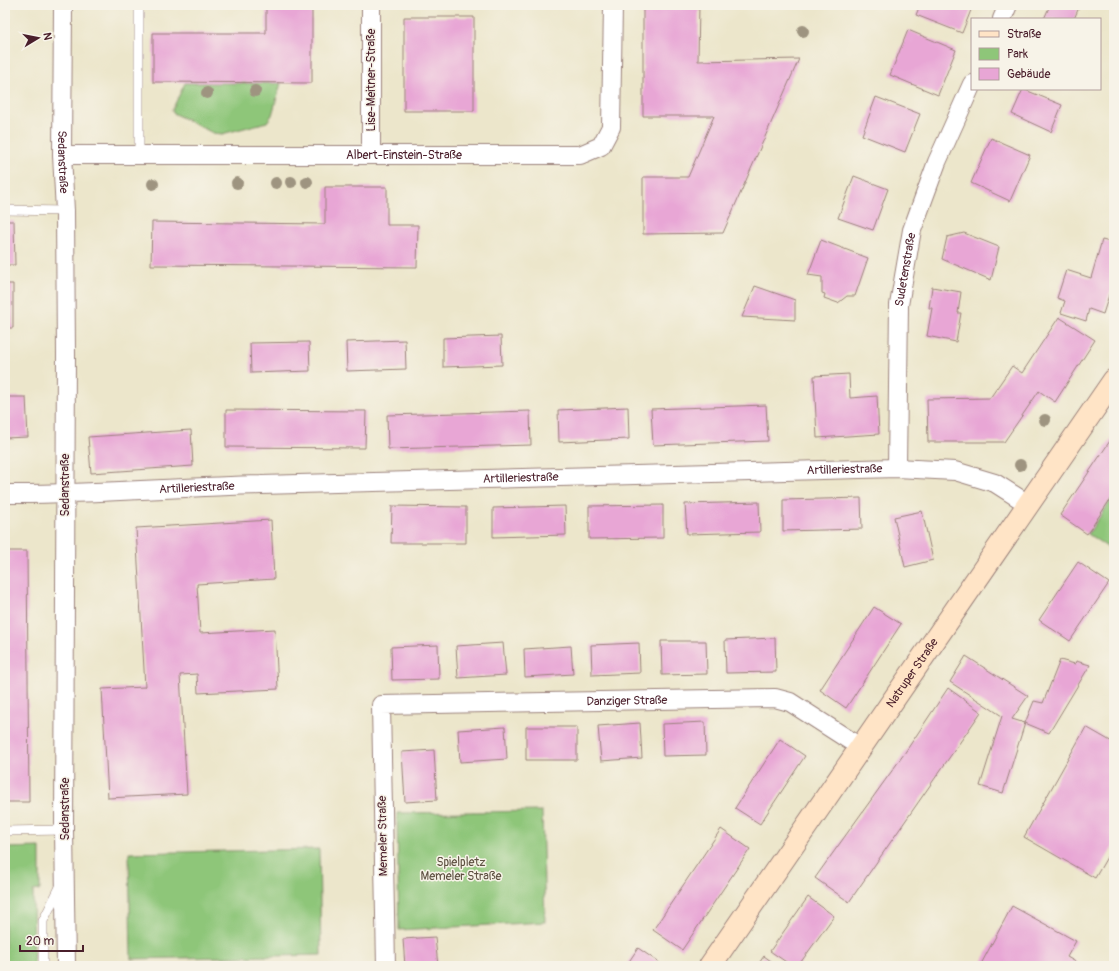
<svg xmlns="http://www.w3.org/2000/svg" width="1119" height="971" font-family="Pangolin,sans-serif">
	<style>
		.green { fill: #8ec679; stroke: #6c7252 }
		.building { fill: #e8a6d5 }
		.lines { fill: none; stroke-linecap: round; stroke-linejoin: round }
		.lane-casing { stroke: #9b827b; stroke-width: 10 }
		.street-casing { stroke: #9b827b; stroke-width: 20 }
		.secondary-casing { stroke: #9b827b; stroke-width: 24 }
		.lane { stroke: #fff; stroke-width: 9 }
		.street { stroke: #fff; stroke-width: 18 }
		.secondary { stroke: #ffe4c6; stroke-width: 22 }
		.tree { fill: #9e9480 }
		.labels { text-anchor: middle; dominant-baseline: central; stroke-width: 3; stroke-linejoin: round; paint-order: stroke }
		.street-label { font-size: 12px; fill: #4a1f2b; stroke: #f7f3e8 }
		.park-label { font-size: 12px; fill: #5e5142; stroke: #f7f3e8 }
	</style>
	<rect width="100%" height="100%" fill="#f7f3e8"/>
	<filter id="ink" filterUnits="userSpaceOnUse"><feTurbulence type="fractalNoise" baseFrequency=".025" numOctaves="2"/><feDisplacementMap in="SourceGraphic" scale="8" xChannelSelector="R" yChannelSelector="G"/><feConvolveMatrix kernelMatrix="1 2 1 2 8 2 1 2 1" color-interpolation-filters="sRGB"/></filter>
	<filter id="wash" filterUnits="userSpaceOnUse"><feTurbulence type="fractalNoise" baseFrequency=".012" numOctaves="4" result="noise"/><feDisplacementMap in="SourceGraphic" scale="16" xChannelSelector="R" yChannelSelector="G"/><feGaussianBlur stdDeviation="0.9" result="paint"/><feColorMatrix in="noise" values="0 0 0 0 0 0 0 0 0 0 0 0 0 0 0 0 0 1.4 0 .05"/><feComposite in="paint" operator="in"/></filter>
	<g filter="url(#wash)">
		<rect width="100%" height="100%" fill="#ece6cb"/>
		<!-- green -->
		<path class="green" d="M 185,83 L 281,83 L 272,115 L 267,122 L 222,134 L 213,133 L 173,113 L 172,110 Z
			M 1114,496 L 1114,542 L 1110,549 L 1088,534 Z
			M 542,811 L 545,922 L 399,930 L 397,813 Z
			M 40,847 L 40,890 L 33,891 L 34,966 L 5,966 L 5,848 Z
			M 319,849 L 321,955 L 131,959 L 129,853 Z"/>
		<g id="blocks">
			<!-- building -->
			<path class="building" d="M 266,5 L 312,5 L 312,83 L 153,82 L 153,33 L 266,33 Z
				M 643,5 L 699,5 L 698,61 L 799,59 L 723,233 L 643,234 L 643,177 L 688,177 L 714,116 L 643,116 Z
				M 920,5 L 973,5 L 962,33 L 916,15 Z
				M 1050,5 L 1080,5 L 1074,19 L 1044,19 Z
				M 404,17 L 474,17 L 474,111 L 404,111 Z
				M 908,30 L 956,50 L 938,95 L 890,75 Z
				M 1023,89 L 1062,105 L 1051,132 L 1012,114 Z
				M 876,97 L 920,114 L 905,152 L 862,135 Z
				M 991,138 L 1030,155 L 1010,201 L 971,183 Z
				M 854,176 L 888,189 L 873,230 L 838,218 Z
				M 325,187 L 387,187 L 387,225 L 418,225 L 417,267 L 151,265 L 152,222 L 325,224 Z
				M 5,221 L 14,221 L 15,265 L 5,265 Z
				M 964,233 L 999,247 L 991,280 L 942,259 L 947,237 Z
				M 821,240 L 868,258 L 855,296 L 847,296 L 838,303 L 824,298 L 825,294 L 822,293 L 822,277 L 808,275 Z
				M 1102,240 L 1114,243 L 1114,294 L 1110,292 L 1103,314 L 1089,309 L 1086,321 L 1061,313 L 1065,301 L 1057,298 L 1066,270 L 1091,278 Z
				M 5,284 L 13,284 L 13,328 L 5,328 Z
				M 755,286 L 795,300 L 795,320 L 742,317 Z
				M 932,287 L 961,292 L 958,313 L 961,313 L 956,342 L 927,336 L 932,308 L 929,308 Z
				M 1059,317 L 1095,340 L 1055,402 L 1039,391 L 1004,442 L 928,442 L 927,399 L 990,398 L 1012,366 L 1022,373 Z
				M 501,336 L 502,365 L 443,367 L 443,338 Z
				M 405,340 L 406,369 L 347,371 L 346,342 Z
				M 309,342 L 310,371 L 251,373 L 250,343 Z
				M 849,374 L 850,398 L 877,396 L 879,434 L 817,438 L 814,376 Z
				M 5,397 L 26,397 L 28,437 L 5,438 Z
				M 766,405 L 768,441 L 653,445 L 651,409 Z
				M 628,407 L 629,439 L 559,442 L 558,410 Z
				M 226,410 L 366,411 L 365,448 L 226,447 Z
				M 530,411 L 531,445 L 388,449 L 387,415 Z
				M 191,430 L 193,466 L 91,473 L 88,437 Z
				M 1114,435 L 1114,494 L 1087,534 L 1060,515 Z
				M 861,498 L 862,529 L 783,531 L 783,500 Z
				M 759,502 L 760,532 L 687,534 L 685,504 Z
				M 663,505 L 663,538 L 589,539 L 589,506 Z
				M 392,506 L 466,507 L 466,543 L 391,543 Z
				M 565,506 L 566,535 L 493,537 L 493,508 Z
				M 922,511 L 933,560 L 905,567 L 894,517 Z
				M 271,520 L 274,579 L 197,584 L 200,633 L 275,629 L 278,689 L 198,693 L 197,674 L 180,675 L 187,794 L 108,798 L 102,689 L 145,687 L 136,528 Z
				M 5,551 L 27,551 L 29,802 L 5,802 Z
				M 1078,562 L 1109,583 L 1070,641 L 1039,620 Z
				M 874,607 L 901,624 L 846,708 L 820,690 Z
				M 775,638 L 776,672 L 726,673 L 725,640 Z
				M 661,641 L 706,641 L 707,674 L 662,675 Z
				M 503,643 L 506,675 L 458,678 L 456,646 Z
				M 639,643 L 640,673 L 592,675 L 591,645 Z
				M 438,645 L 439,679 L 392,680 L 391,647 Z
				M 571,646 L 573,674 L 525,677 L 524,649 Z
				M 966,656 L 1028,696 L 1012,719 L 1025,723 L 1003,793 L 980,786 L 1002,716 L 950,682 Z
				M 1060,660 L 1075,664 L 1076,661 L 1090,665 L 1049,733 L 1025,723 L 1034,701 L 1043,703 Z
				M 948,688 L 981,712 L 849,902 L 815,878 L 904,754 Z
				M 705,722 L 706,755 L 663,756 L 662,724 Z
				M 640,723 L 642,758 L 601,761 L 598,726 Z
				M 505,727 L 507,759 L 460,762 L 458,730 Z
				M 526,727 L 577,727 L 577,760 L 526,760 Z
				M 1086,727 L 1114,743 L 1114,845 L 1095,878 L 1024,837 Z
				M 780,739 L 805,756 L 760,824 L 735,808 Z
				M 434,750 L 437,800 L 405,802 L 402,752 Z
				M 721,829 L 750,849 L 682,950 L 653,930 Z
				M 808,897 L 834,916 L 798,966 L 792,966 L 770,951 Z
				M 1012,906 L 1076,941 L 1067,957 L 1081,965 L 1080,966 L 980,966 Z
				M 435,937 L 438,966 L 405,966 L 403,939 Z
				M 638,948 L 664,966 L 626,966 Z
				M 764,956 L 778,966 L 757,966 Z"/>
		</g>
	</g>
	<g filter="url(#ink)">
		<use href="#blocks" fill-opacity="0" stroke="#9b827b" stroke-width="1"/>
		<g class="lines">
			<!-- lane casing -->
			<g class="lane-casing">
				<path id="lane" d="M 139,5 L 139,155
					M 5,210 L 65,211
					M 5,831 L 64,830
					M 43,966 L 43,921 L 61,885"/>
			</g>
			<!-- street casing -->
			<g class="street-casing">
				<g id="street">
					<path id="s1" d="M 63,5 L 62,155 L 65,211 L 66,354 L 64,830 L 66,966"/>
					<path d="M 371,5 L 371,154"/>
					<path d="M 1002,19 L 1008,5"/>
					<path id="s2" d="M 62,155 L 580,155 L 601,146 L 611,127 L 613,5"/>
					<path id="s3" d="M 897,468 L 899,305 L 912,230 L 937,162 L 972,84"/>
					<path id="s4" d="M 5,494 C 90,495 175,487 261,485 C 473,479 685,473 897,468 L 955,471 L 995,483 L 1028,504"/>
					<path id="s5" d="M 386,966 L 381,705 L 775,698 L 790,702 L 860,747"/>
				</g>
			</g>
			<!-- secondary casing -->
			<g class="secondary-casing">
				<g id="secondary">
					<path id="s6" d="M 710,966 L 1114,380"/>
				</g>
			</g>
			<!-- lane -->
			<use href="#lane" class="lane"/>
			<!-- street -->
			<use href="#street" class="street"/>
			<!-- secondary -->
			<use href="#secondary" class="secondary"/>
		</g>
		<!-- trees -->
		<g class="tree">
			<circle cx="803" cy="31" r="6"/>
			<circle cx="255" cy="91" r="6"/>
			<circle cx="207" cy="93" r="6"/>
			<circle cx="291" cy="182" r="6"/>
			<circle cx="307" cy="182" r="6"/>
			<circle cx="237" cy="183" r="6"/>
			<circle cx="276" cy="183" r="6"/>
			<circle cx="153" cy="184" r="6"/>
			<circle cx="1045" cy="420" r="6"/>
			<circle cx="1020" cy="465" r="6"/>
		</g>
	</g>
	<g class="labels">
		<!-- street labels -->
		<g class="street-label">
			<text transform="translate(371 80) rotate(-90)">Lise-Meitner-Straße</text>
			<text stroke="none"><textPath href="#s2" startOffset="342">Albert-Einstein-Straße</textPath></text>
			<text stroke="none"><textPath href="#s1" startOffset="157">Sedanstraße</textPath></text>
			<text stroke="none"><textPath href="#s3" startOffset="199">Sudetenstraße</textPath></text>
			<text stroke="none"><textPath href="#s4" startOffset="840">Artilleriestraße</textPath></text>
			<text stroke="none"><textPath href="#s4" startOffset="516">Artilleriestraße</textPath></text>
			<text transform="translate(65 485) rotate(-90)">Sedanstraße</text>
			<text stroke="none"><textPath href="#s4" startOffset="192">Artilleriestraße</textPath></text>
			<text stroke="none"><textPath href="#s6" startOffset="356">Natruper Straße</textPath></text>
			<text stroke="none"><textPath href="#s5" startOffset="507">Danziger Straße</textPath></text>
			<text transform="translate(65 809) rotate(-90)">Sedanstraße</text>
			<text transform="translate(383 836) rotate(-91)">Memeler Straße</text>
		</g>
		<!-- park labels -->
		<g class="park-label">
			<text x="461" y="862">Spielpletz<tspan x="461" dy="14">Memeler Straße</tspan></text>
		</g>
	</g>
	<!-- margin -->
	<rect width="1119" height="971" fill="none" stroke="#f7f3e8" stroke-width="20"/>
	<!-- legend -->
	<rect x="971" y="18" width="130" height="72" fill="#f7f3e8" stroke="#b29e9c"/>
	<rect x="979" y="31" width="20" height="6" fill="#ffe4c6" stroke="#b29e9c"/>
	<text x="1007" y="38" font-size="12" fill="#4a1f2b">Straße</text>
	<rect x="979" y="48" width="20" height="12" fill="#8ec679" stroke="#b29e9c"/>
	<text x="1007" y="58" font-size="12" fill="#4a1f2b">Park</text>
	<rect x="979" y="68" width="20" height="12" fill="#e8a6d5" stroke="#b29e9c"/>
	<text x="1007" y="78" font-size="12" fill="#4a1f2b">Gebäude</text>
	<!-- north arrow -->
	<g transform="translate(38 38) rotate(80)" stroke="#f7f3e8" stroke-width="3" paint-order="stroke">
	<path d="M0-3L7 15L0 10L-7 15Z" fill="#4a1f2b"/>
	<text y="-6" font-size="11" font-weight="bold" text-anchor="middle" fill="#4a1f2b">N</text>
	</g>
	<!-- scale -->
	<path d="M20 945v6h63v-6" fill="none" stroke="#4a1f2b" stroke-width="2"/>
	<text x="26" y="945" font-size="12" fill="#4a1f2b" stroke="#f7f3e8" stroke-width="3" paint-order="stroke">20 m</text>
</svg>
